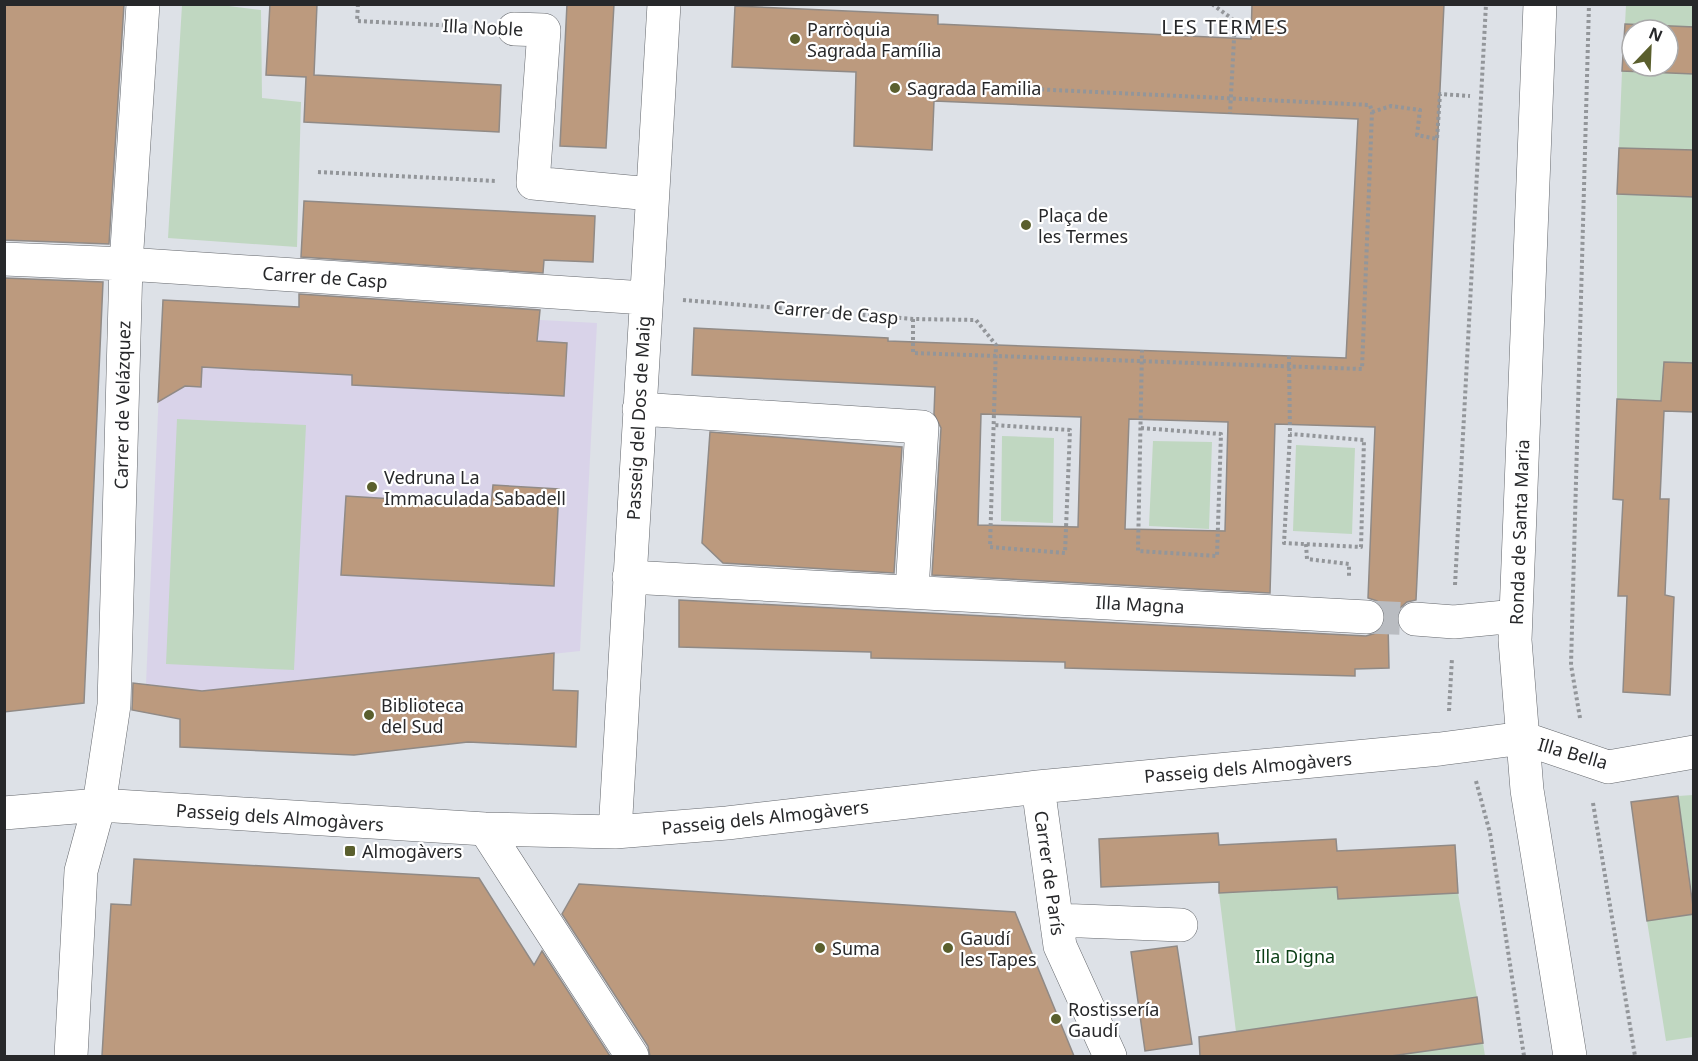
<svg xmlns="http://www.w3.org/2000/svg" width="1698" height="1061" font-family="'Noto Sans',sans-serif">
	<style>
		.commercial { fill: #d9d3e9 }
		.green { fill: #c0d7c1 }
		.building { fill: #bc9a7e; stroke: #908a86; stroke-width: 1.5; fill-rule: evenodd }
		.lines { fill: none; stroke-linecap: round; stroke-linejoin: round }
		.minor-tunnel { stroke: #b9bcc1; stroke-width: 33; stroke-dasharray: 33 16; stroke-linecap: butt }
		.minor-casing { stroke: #65686d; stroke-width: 34 }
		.path { stroke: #93969a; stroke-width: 4; stroke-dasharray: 3 3; stroke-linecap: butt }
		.minor { stroke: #fff; stroke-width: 33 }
		.poi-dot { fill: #5a5f2d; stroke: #fff; stroke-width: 2 }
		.labels { text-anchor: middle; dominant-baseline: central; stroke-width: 4.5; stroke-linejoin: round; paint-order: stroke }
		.street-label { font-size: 18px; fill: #27282a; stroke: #fff }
		.poi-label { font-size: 18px; fill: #27282a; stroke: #fff; text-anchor: start }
		.park-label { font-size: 18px; fill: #0b3e15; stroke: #fff }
		.neighbourhood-label { font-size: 20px; letter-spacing: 1.5px; fill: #27282a; stroke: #fff }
	</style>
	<rect width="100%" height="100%" fill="#dde1e7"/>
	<!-- commercial -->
	<path class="commercial" d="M 163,300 L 597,323 L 580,651 L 204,692 L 146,684 Z"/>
	<!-- green -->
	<path class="green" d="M 182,5 L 221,5 L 261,10 L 262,98 L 301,102 L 297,247 L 168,238 Z
		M 1626,5 L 1693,5 L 1693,27 L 1625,24 Z
		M 1622,71 L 1693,74 L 1693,150 L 1619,148 Z
		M 1617,194 L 1693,197 L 1693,363 L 1664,362 L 1661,401 L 1617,399 Z
		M 177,419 L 306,425 L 294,670 L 166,664 Z
		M 1002,436 L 1054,438 L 1053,523 L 1001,521 Z
		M 1153,441 L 1212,442 L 1209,529 L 1149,526 Z
		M 1296,445 L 1355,448 L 1352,534 L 1293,531 Z
		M 1693,795 L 1694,795 L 1693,900 L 1678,796 Z
		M 1337,887 L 1338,899 L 1458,893 L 1477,997 L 1236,1032 L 1219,893 Z
		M 1693,914 L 1693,1037 L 1666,1041 L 1647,921 Z
		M 1483,1043 L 1485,1056 L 1391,1056 Z"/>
	<!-- building -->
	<path class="building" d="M 4,4 L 124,4 L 109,244 L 4,240 Z
		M 270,4 L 317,4 L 314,75 L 501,85 L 499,132 L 304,122 L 306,77 L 266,75 Z
		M 567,4 L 614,4 L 606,148 L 560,146 Z
		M 1252,4 L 1444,4 L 1416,600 L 1407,602 L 1400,608 L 1397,621 L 1385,621 L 1383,608 L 1377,601 L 1368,598 L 1375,427 L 1275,424 L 1270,593 L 932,575 L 941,428 L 934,414 L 935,387 L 692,375 L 694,328 L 888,338 L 888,341 L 1346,358 L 1358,119 L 934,101 L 932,150 L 854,146 L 856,72 L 732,67 L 735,6 L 938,15 L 938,24 L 1251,39 ZM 981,414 L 1081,417 L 1078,527 L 978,525 ZM 1129,419 L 1228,422 L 1225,531 L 1125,529 Z
		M 1625,24 L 1694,27 L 1694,74 L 1622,71 ZM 1632,30 L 1668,30 L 1668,66 L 1632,66 Z
		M 1619,148 L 1694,150 L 1694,197 L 1617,194 Z
		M 304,201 L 595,216 L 593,262 L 544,260 L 543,273 L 301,257 Z
		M 4,278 L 103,282 L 84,703 L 4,712 Z
		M 299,294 L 540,310 L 537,341 L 567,343 L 564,396 L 352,385 L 352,375 L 202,367 L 201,387 L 185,386 L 158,402 L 163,300 L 299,307 Z
		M 1664,362 L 1694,363 L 1694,412 L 1664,411 L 1660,499 L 1669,499 L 1665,595 L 1674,597 L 1670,695 L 1623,692 L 1627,596 L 1618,596 L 1623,500 L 1613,499 L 1617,399 L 1661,401 Z
		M 710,432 L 902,447 L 894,573 L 723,563 L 702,543 Z
		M 493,485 L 559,489 L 554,586 L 341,575 L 346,496 L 491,505 Z
		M 679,600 L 1366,636 L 1376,633 L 1385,622 L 1388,622 L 1389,668 L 1355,669 L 1355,676 L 1065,668 L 1065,662 L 871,658 L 871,652 L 679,647 Z
		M 554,653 L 553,690 L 578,691 L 576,747 L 468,742 L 354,755 L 180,747 L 180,719 L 132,710 L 133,683 L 202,691 Z
		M 1678,796 L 1694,914 L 1647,921 L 1631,802 Z
		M 1218,833 L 1219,845 L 1336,839 L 1337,851 L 1455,845 L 1458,893 L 1338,899 L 1337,887 L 1219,893 L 1219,882 L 1101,887 L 1099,839 Z
		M 134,859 L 479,878 L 534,965 L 542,951 L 610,1056 L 102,1056 L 111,904 L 131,905 Z
		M 579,884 L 1015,912 L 1074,1056 L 650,1056 L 648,1046 L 562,914 Z
		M 1177,946 L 1192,1044 L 1145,1051 L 1131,952 Z
		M 1477,997 L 1483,1043 L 1391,1056 L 1200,1056 L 1199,1037 Z"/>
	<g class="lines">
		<!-- minor-tunnel -->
		<path class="minor-tunnel" d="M 1367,617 L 1415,619"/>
		<!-- minor casing -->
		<g class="minor-casing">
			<path id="minor" d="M 1540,4 L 1515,640 L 1527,790 L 1570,1056
				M 514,29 L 544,30 L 533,183 L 651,194
				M 4,259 L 126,264 L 645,298
				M 639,409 L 922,427 L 912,590
				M 629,577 L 1367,617
				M 1415,619 L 1454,622 L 1516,616
				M 1038,787 L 1060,946 L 1110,1056
				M 4,813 L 99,805 L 485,829 L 615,832 L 727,823 L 1038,787 L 1440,749 L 1523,738 L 1608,767 L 1694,752
				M 485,829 L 632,1056
				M 615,832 L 664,4
				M 1057,920 L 1181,925
				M 71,1056 L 81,871 L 99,805 L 114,705 L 126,264 L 143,4"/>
		</g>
		<!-- path -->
		<path class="path" d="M 358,4 L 357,21 L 477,27
			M 1212,4 L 1235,21 L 1230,113
			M 1372,112 L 1391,106 L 1420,110 L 1417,135 L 1437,139 L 1440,94 L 1470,96
			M 318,172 L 496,181
			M 683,300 L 913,319 L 976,320 L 996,345 L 990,547 L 1065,553 L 1070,430 L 994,425
			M 913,319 L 913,353 L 1362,369 L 1372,112 L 1370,105 L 990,87
			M 1289,356 L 1290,434 L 1284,543 L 1361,547 L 1364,440 L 1290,434
			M 1141,428 L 1221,434 L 1217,556 L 1138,551 L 1142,350
			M 1306,544 L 1307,559 L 1349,564 L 1349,577
			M 1455,585 L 1486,4
			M 1449,711 L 1452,658
			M 1580,718 L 1571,665 L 1589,4
			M 1476,781 L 1490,833 L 1524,1056
			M 1593,803 L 1635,1056"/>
		<!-- minor -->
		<use href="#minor" class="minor"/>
	</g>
	<!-- markers -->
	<g class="poi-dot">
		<circle cx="795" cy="39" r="6"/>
		<circle cx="895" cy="88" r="6"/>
		<circle cx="1026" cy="225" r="6"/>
		<circle cx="372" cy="487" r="6"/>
		<circle cx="369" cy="715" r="6"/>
		<rect x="344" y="845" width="12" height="12" rx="3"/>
		<circle cx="820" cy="948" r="6"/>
		<circle cx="948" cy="948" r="6"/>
		<circle cx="1056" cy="1019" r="6"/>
	</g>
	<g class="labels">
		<!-- street labels -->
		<g class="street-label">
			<text transform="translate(483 27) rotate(3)">Illa Noble</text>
			<text transform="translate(325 277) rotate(4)">Carrer de Casp</text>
			<text transform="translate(836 312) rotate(5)">Carrer de Casp</text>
			<text transform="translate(122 405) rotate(-89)">Carrer de Velázquez</text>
			<text transform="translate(638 418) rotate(-87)">Passeig del Dos de Maig</text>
			<text transform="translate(1519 532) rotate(-88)">Ronda de Santa Maria</text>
			<text transform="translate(1140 604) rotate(3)">Illa Magna</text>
			<text transform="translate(1573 753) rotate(16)">Illa Bella</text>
			<text transform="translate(1248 767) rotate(-5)">Passeig dels Almogàvers</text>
			<text transform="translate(280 817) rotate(4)">Passeig dels Almogàvers</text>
			<text transform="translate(765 817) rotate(-6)">Passeig dels Almogàvers</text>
			<text transform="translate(1050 873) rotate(82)">Carrer de París</text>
		</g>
		<!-- poi labels -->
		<g class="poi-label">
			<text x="807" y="29">Parròquia<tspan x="807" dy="21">Sagrada Família</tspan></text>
			<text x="907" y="88">Sagrada Familia</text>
			<text x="1038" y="215">Plaça de<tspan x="1038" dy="21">les Termes</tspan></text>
			<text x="384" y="477">Vedruna La<tspan x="384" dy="21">Immaculada Sabadell</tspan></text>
			<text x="381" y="705">Biblioteca<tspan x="381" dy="21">del Sud</tspan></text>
			<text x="362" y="851">Almogàvers</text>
			<text x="960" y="938">Gaudí<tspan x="960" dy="21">les Tapes</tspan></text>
			<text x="832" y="948">Suma</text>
			<text x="1068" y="1009">Rostissería<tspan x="1068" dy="21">Gaudí</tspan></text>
		</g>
		<!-- park labels -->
		<g class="park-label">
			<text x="1295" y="956">Illa Digna</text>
		</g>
		<!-- neighbourhood labels -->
		<g class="neighbourhood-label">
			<text x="1225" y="26">LES TERMES</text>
		</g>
	</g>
	<!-- border -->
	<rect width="1698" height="1061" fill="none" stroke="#27282a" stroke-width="12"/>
	<!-- north arrow -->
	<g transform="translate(1650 48) rotate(23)"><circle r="28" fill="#ffffff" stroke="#a9a9aa" stroke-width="1.5"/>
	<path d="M0-4.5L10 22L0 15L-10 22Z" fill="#5a5f2d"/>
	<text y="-9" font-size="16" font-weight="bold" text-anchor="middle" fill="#27282a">N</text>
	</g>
</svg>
